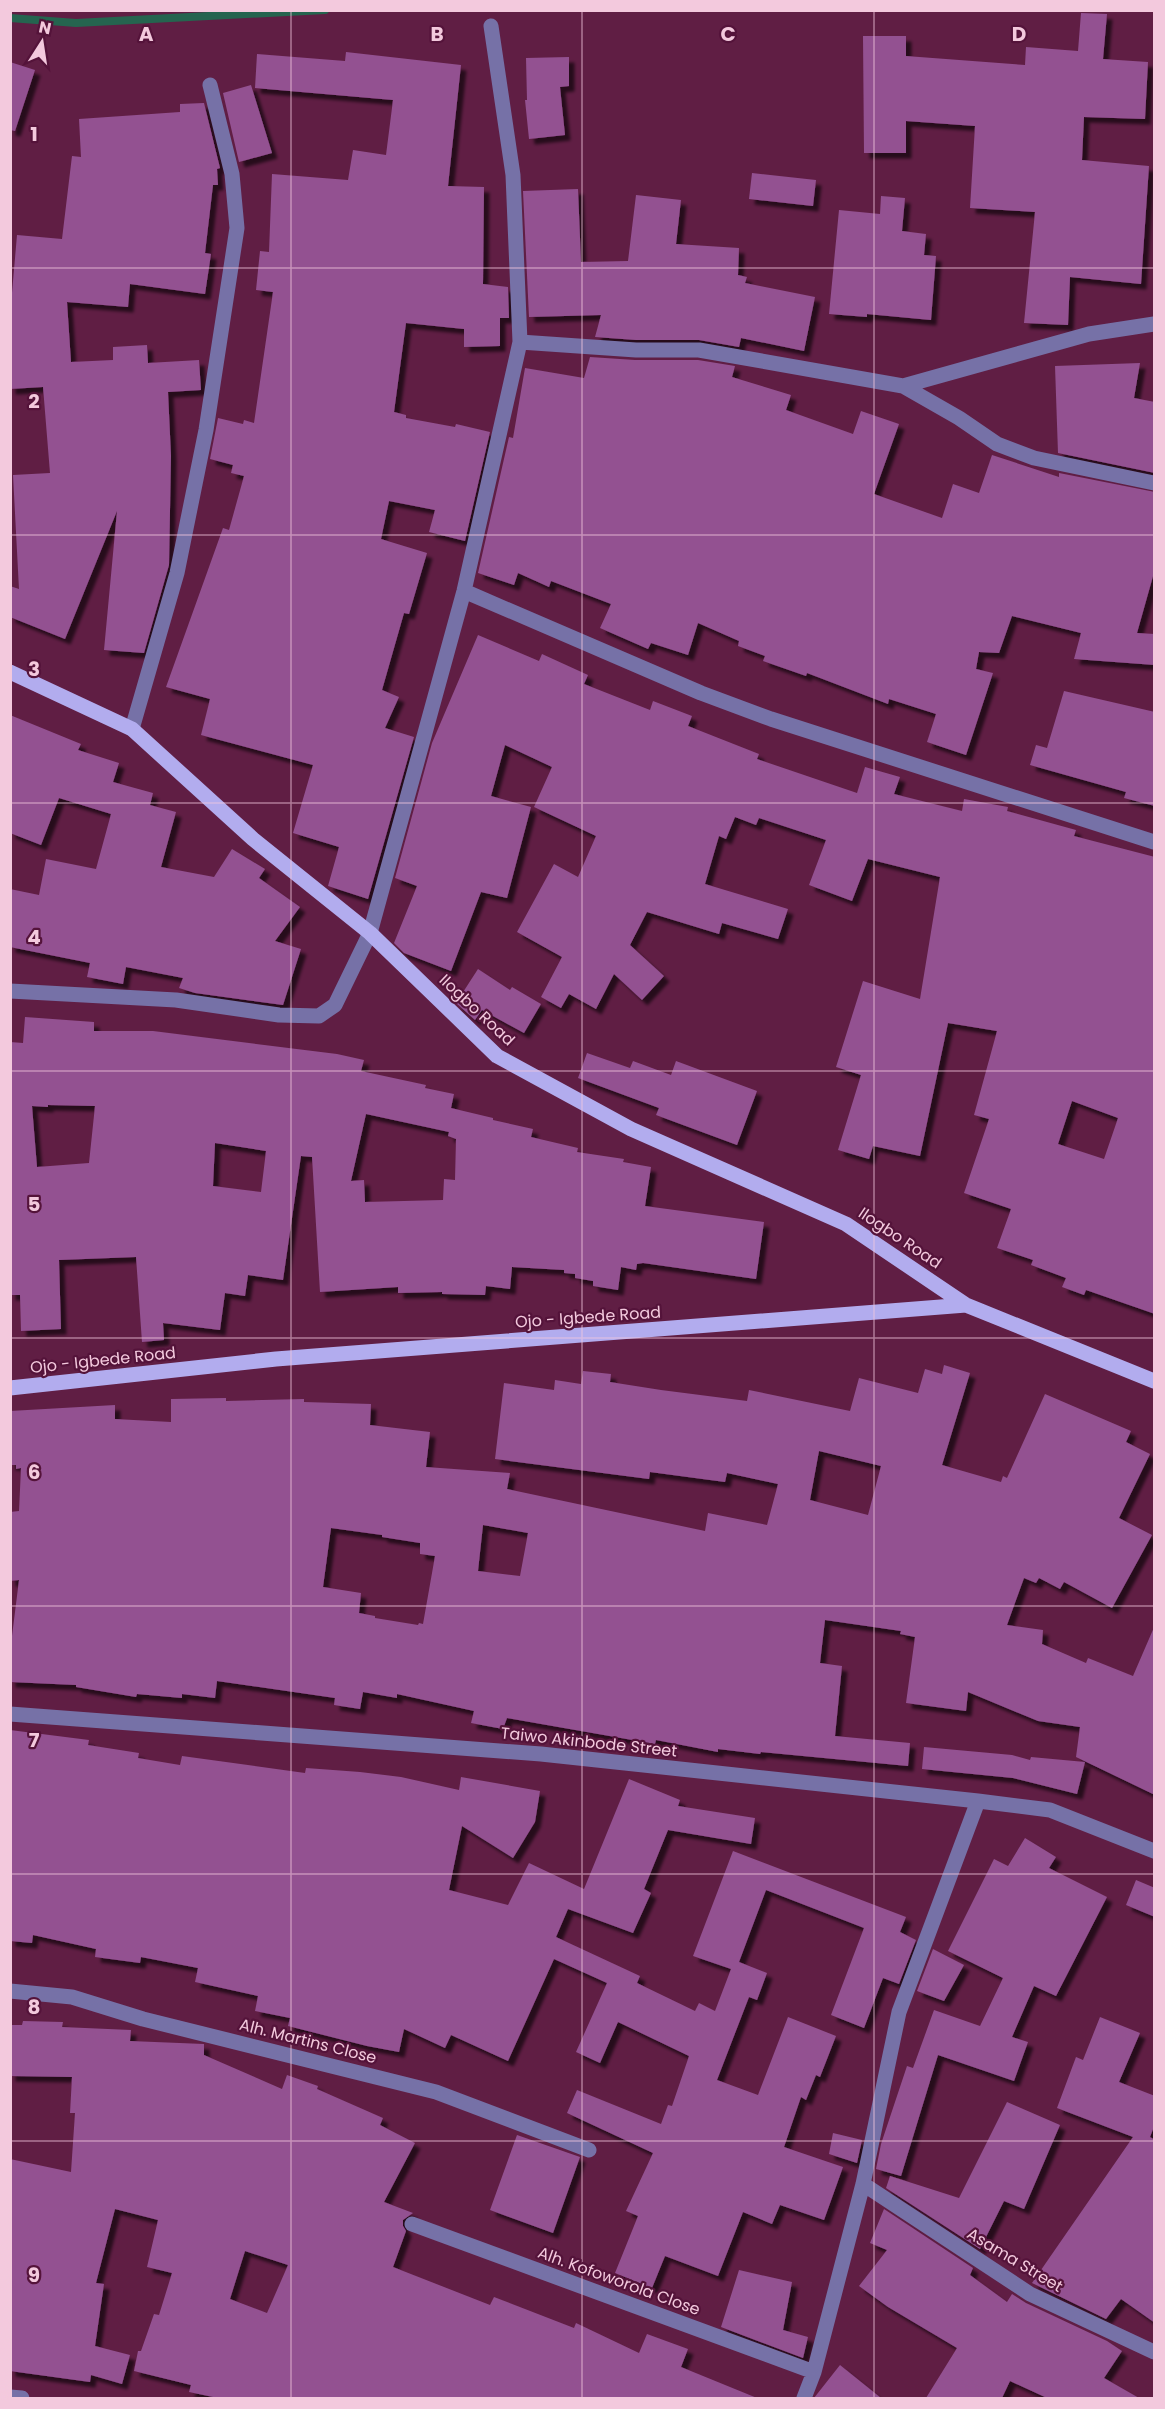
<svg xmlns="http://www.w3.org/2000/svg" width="1165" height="2409" font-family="Poppins,sans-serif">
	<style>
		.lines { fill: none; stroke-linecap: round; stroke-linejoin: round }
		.stream { stroke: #25644f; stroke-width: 8 }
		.building { fill: #935191; fill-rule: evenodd; filter: url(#shadow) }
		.minor { stroke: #7671a7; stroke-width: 15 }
		.major { stroke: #b2acee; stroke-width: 15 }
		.grid { fill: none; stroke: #f3c9dd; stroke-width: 1.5; stroke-opacity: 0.55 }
		.labels { text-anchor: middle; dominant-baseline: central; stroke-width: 4.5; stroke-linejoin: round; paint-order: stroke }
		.street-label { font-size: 16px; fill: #f3c9dd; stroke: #54133a }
		.grid-label { font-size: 20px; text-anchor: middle; font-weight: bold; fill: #f3c9dd; stroke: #54133a; stroke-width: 4.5; stroke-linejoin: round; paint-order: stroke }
	</style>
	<defs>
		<filter id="shadow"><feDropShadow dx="5.5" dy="5.5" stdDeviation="1.5" flood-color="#0009"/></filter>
	</defs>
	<rect width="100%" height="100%" fill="#601e44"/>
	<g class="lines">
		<!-- stream -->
		<path class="stream" d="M 10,18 L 76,23 L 325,10"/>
	</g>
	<!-- building -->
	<path class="building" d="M 1081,13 L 1107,14 L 1103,59 L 1148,62 L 1145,119 L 1084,117 L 1082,160 L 1149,166 L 1141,284 L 1070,277 L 1068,325 L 1024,323 L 1035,212 L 970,208 L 975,126 L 906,121 L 906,153 L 864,153 L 863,36 L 906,36 L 906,56 L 1025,65 L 1026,47 L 1078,51 Z
		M 346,52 L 461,65 L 448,186 L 484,187 L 483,284 L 508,287 L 509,318 L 500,318 L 500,346 L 464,347 L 464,329 L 406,323 L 394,412 L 406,415 L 406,418 L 455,427 L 456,424 L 490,432 L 465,541 L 429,532 L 435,510 L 389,501 L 381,539 L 427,553 L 409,614 L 404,613 L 382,690 L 399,697 L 385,728 L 414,737 L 368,899 L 328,886 L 339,847 L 293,833 L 313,765 L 201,735 L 210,699 L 166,687 L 223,528 L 229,530 L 244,476 L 231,473 L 233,465 L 210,459 L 218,418 L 243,424 L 244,420 L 254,423 L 273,292 L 256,290 L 260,251 L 269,252 L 272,174 L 348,180 L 353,150 L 386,155 L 393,100 L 255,88 L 257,54 L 345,61 Z
		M 569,57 L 569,86 L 560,87 L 565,135 L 529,139 L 525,100 L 527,100 L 526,58 Z
		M 10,62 L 35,70 L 15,131 L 10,130 Z
		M 251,85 L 272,153 L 239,162 L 223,93 Z
		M 204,103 L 220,168 L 217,169 L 218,185 L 213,185 L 205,253 L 211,254 L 205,294 L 130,284 L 128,307 L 67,302 L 71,362 L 113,360 L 113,347 L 147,345 L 148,363 L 199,360 L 201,390 L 168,392 L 171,456 L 169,565 L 144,653 L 104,650 L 117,511 L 65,639 L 10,617 L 10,586 L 19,589 L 13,475 L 50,473 L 43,387 L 10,389 L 10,316 L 17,235 L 62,239 L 72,156 L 81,157 L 79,119 L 180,112 L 180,104 Z
		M 752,173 L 816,180 L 813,206 L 749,199 Z
		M 578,189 L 581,262 L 628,261 L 636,195 L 681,200 L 676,244 L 739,248 L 738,275 L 747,277 L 745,283 L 815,297 L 804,351 L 741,338 L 739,347 L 699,340 L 636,340 L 595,337 L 601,315 L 529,317 L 523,191 Z
		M 881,196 L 905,198 L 902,231 L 926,234 L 924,255 L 936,256 L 931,320 L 867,314 L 867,317 L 829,314 L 839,210 L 880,214 Z
		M 590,357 L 635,360 L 698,360 L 735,366 L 732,377 L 791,395 L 786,410 L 853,434 L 861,411 L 899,424 L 874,494 L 942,518 L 953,484 L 979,493 L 992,455 L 1059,477 L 1059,473 L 1155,492 L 1155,569 L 1137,633 L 1155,634 L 1155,665 L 1074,659 L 1081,633 L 1012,616 L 999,653 L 979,652 L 976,669 L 993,673 L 966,755 L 927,742 L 936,714 L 889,699 L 888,704 L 807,673 L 806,676 L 763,661 L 765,656 L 738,646 L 739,641 L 698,623 L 688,655 L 651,643 L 648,649 L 600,628 L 611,604 L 551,581 L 549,587 L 518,573 L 514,585 L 478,573 L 509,437 L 513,438 L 525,368 L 584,378 Z
		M 1140,363 L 1134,398 L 1155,402 L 1155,473 L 1058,453 L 1055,366 Z
		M 478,635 L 539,661 L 542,654 L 588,675 L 584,684 L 650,710 L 653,701 L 692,716 L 688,726 L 759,754 L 757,759 L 857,793 L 865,767 L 900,777 L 894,794 L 962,811 L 964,799 L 1008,807 L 1007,811 L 1076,830 L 1074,836 L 1155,857 L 1155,1314 L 1086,1290 L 1084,1295 L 1062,1287 L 1066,1278 L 1031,1265 L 1033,1260 L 997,1248 L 1011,1209 L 964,1193 L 989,1119 L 974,1115 L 997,1031 L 948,1023 L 920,1156 L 873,1146 L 869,1159 L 838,1150 L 861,1075 L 836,1067 L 863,981 L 920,999 L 940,877 L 868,859 L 852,901 L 809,885 L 826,840 L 759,818 L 756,825 L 735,817 L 726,839 L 719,836 L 705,884 L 788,909 L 778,939 L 722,923 L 719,934 L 647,912 L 630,945 L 664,976 L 642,1000 L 614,974 L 596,1009 L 569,994 L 561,1008 L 541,997 L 562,957 L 517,932 L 554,864 L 578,877 L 596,836 L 534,807 L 552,767 L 505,745 L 491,796 L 531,807 L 507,898 L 481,892 L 451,971 L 404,953 L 394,943 L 417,886 L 395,878 L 432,743 ZM 1072,1101 L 1118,1118 L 1104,1159 L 1058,1144 Z
		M 1064,691 L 1155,712 L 1155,806 L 1124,798 L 1126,792 L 1030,765 L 1036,745 L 1047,748 Z
		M 10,715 L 81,744 L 78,750 L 119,763 L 113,782 L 153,793 L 150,805 L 176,812 L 161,867 L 214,877 L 232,849 L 265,869 L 259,878 L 300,907 L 275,941 L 301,949 L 283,1005 L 195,993 L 179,988 L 183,978 L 126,967 L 123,984 L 87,977 L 90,963 L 10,947 L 10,889 L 39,895 L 46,859 L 96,869 L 111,814 L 59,798 L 41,845 L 10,833 Z
		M 478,969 L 510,990 L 512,987 L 541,1004 L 524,1033 L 482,1010 L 475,1020 L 456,1003 Z
		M 25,1017 L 94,1022 L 94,1031 L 153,1031 L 337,1054 L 364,1060 L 361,1071 L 426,1085 L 425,1088 L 454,1094 L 451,1108 L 493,1118 L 493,1120 L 533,1129 L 531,1137 L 578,1148 L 577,1152 L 624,1159 L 623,1162 L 651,1167 L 645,1206 L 764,1222 L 756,1279 L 643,1263 L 637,1264 L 636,1270 L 621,1267 L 618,1290 L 593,1286 L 593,1281 L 575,1278 L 575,1274 L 564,1273 L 564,1270 L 512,1267 L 510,1289 L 486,1286 L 485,1295 L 442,1294 L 442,1292 L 398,1293 L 398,1287 L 320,1292 L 312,1157 L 301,1156 L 283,1280 L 248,1275 L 245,1296 L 225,1293 L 220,1330 L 163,1323 L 164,1340 L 142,1342 L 136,1257 L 59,1260 L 61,1329 L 21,1331 L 20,1295 L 10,1295 L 10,1042 L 23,1043 ZM 48,1105 L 95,1106 L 89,1163 L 37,1167 L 32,1106 L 48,1107 ZM 366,1114 L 449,1132 L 448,1136 L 456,1139 L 455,1180 L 444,1179 L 443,1200 L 365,1202 L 364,1180 L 351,1181 ZM 215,1143 L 266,1151 L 261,1192 L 213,1186 Z
		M 587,1053 L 630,1068 L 633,1061 L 671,1075 L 676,1061 L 757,1091 L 737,1145 L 656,1115 L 659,1108 L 578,1078 Z
		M 944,1365 L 970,1373 L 942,1465 L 1001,1482 L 1003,1476 L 1007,1478 L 1045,1394 L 1131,1431 L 1126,1442 L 1150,1454 L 1119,1518 L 1152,1535 L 1112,1608 L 1064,1582 L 1060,1589 L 1039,1578 L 1036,1583 L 1024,1578 L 1007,1625 L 1043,1630 L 1042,1644 L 1086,1663 L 1088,1658 L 1133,1676 L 1155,1625 L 1155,1795 L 1076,1757 L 1080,1727 L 1038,1721 L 968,1692 L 966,1711 L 906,1703 L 915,1637 L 900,1634 L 901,1631 L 825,1620 L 820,1663 L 842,1666 L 835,1736 L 910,1743 L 908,1766 L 761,1752 L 760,1754 L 718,1749 L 718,1752 L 656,1740 L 655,1744 L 507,1718 L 503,1729 L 471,1723 L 474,1711 L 397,1694 L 397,1698 L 363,1692 L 360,1709 L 334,1705 L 335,1698 L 217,1681 L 215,1698 L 182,1694 L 182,1698 L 137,1694 L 136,1697 L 76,1687 L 76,1685 L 10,1682 L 10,1652 L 19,1580 L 10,1581 L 10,1512 L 19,1511 L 21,1468 L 16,1469 L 16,1465 L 10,1465 L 10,1411 L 115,1405 L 115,1419 L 171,1422 L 171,1399 L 226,1398 L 226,1401 L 304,1399 L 304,1402 L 371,1404 L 370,1425 L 430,1432 L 426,1467 L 510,1473 L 507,1489 L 705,1531 L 708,1513 L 767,1525 L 778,1484 L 727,1473 L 725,1482 L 650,1472 L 649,1479 L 495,1459 L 504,1383 L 554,1390 L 555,1380 L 581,1384 L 583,1371 L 611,1374 L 610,1382 L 661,1390 L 747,1401 L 749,1390 L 850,1411 L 859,1378 L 918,1393 L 925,1369 L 942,1374 ZM 819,1451 L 881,1466 L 868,1515 L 810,1500 ZM 483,1525 L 528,1533 L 520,1576 L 478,1571 ZM 331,1528 L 382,1535 L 382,1537 L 420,1543 L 420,1554 L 435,1556 L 423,1624 L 419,1623 L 418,1625 L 375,1618 L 375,1616 L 359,1613 L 361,1593 L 323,1587 Z
		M 10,1730 L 89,1740 L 88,1745 L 139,1753 L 138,1758 L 180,1765 L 182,1756 L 305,1773 L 306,1768 L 360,1772 L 401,1777 L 459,1790 L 461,1777 L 540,1791 L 535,1822 L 513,1858 L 462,1826 L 449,1890 L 508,1905 L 529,1863 L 584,1889 L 629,1779 L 680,1800 L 678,1806 L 755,1818 L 751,1844 L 668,1830 L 644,1889 L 651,1893 L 633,1933 L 568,1909 L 556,1937 L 640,1976 L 637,1983 L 695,2011 L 699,2003 L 715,2011 L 731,1969 L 693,1956 L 733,1851 L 906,1917 L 900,1932 L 916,1940 L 899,1984 L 883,1978 L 864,2028 L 831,2015 L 864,1928 L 766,1890 L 739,1962 L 767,1973 L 757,2000 L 749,1997 L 717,2080 L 758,2095 L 788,2017 L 836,2036 L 820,2077 L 816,2075 L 806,2100 L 801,2097 L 784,2147 L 843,2167 L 824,2220 L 780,2205 L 772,2224 L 743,2212 L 718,2276 L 665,2256 L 652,2288 L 615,2273 L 638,2216 L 626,2211 L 653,2153 L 567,2113 L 577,2090 L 661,2124 L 668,2105 L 672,2106 L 689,2056 L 618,2022 L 600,2063 L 576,2052 L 607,1983 L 554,1959 L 508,2061 L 451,2035 L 445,2048 L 404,2029 L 399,2052 L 367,2046 L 288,2026 L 290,2018 L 255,2011 L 258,1996 L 195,1982 L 198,1968 L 141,1957 L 140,1963 L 95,1957 L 96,1949 L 33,1935 L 32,1943 L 10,1941 Z
		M 924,1747 L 1012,1755 L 1030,1760 L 1031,1757 L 1085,1762 L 1077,1794 L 1013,1778 L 922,1769 Z
		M 1025,1838 L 1056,1857 L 1049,1868 L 1107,1897 L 1056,1996 L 1034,1986 L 1012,2037 L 1028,2042 L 1014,2081 L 938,2055 L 901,2176 L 876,2169 L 881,2144 L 907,2066 L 913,2068 L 934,2010 L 980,2026 L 1003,1978 L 948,1951 L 994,1859 L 1008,1866 Z
		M 1136,1880 L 1155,1888 L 1155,1917 L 1126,1905 Z
		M 933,1949 L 964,1965 L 944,2001 L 917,1991 Z
		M 1100,2017 L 1140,2033 L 1119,2082 L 1155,2096 L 1155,2124 L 1150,2137 L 1155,2140 L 1155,2323 L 1121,2299 L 1106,2319 L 1032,2283 L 1133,2137 L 1057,2108 L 1076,2057 L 1083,2060 Z
		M 23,2021 L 63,2022 L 62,2027 L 131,2030 L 130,2041 L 204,2044 L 204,2055 L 282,2089 L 287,2075 L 318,2086 L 317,2089 L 383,2118 L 380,2125 L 415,2143 L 384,2202 L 413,2213 L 403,2220 L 403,2226 L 406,2231 L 393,2267 L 490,2305 L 494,2297 L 574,2328 L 576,2323 L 639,2353 L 647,2334 L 688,2349 L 681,2367 L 757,2398 L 218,2398 L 189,2392 L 191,2385 L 134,2371 L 138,2351 L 141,2351 L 154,2314 L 159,2315 L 172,2273 L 147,2267 L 158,2220 L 115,2209 L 96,2283 L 104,2284 L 95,2346 L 130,2355 L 122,2384 L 91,2375 L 90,2382 L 10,2371 L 10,2159 L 71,2172 L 75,2113 L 70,2113 L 72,2077 L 10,2076 L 10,2025 L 22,2025 ZM 245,2251 L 288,2265 L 267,2313 L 230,2299 Z
		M 1007,2102 L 1060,2125 L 1024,2209 L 1004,2201 L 980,2249 L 886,2188 L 890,2176 L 959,2198 Z
		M 833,2133 L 862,2140 L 857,2163 L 829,2154 Z
		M 517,2135 L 580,2157 L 553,2233 L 490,2210 Z
		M 884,2209 L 973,2268 L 970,2275 L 1007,2302 L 1012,2294 L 1026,2303 L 1107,2341 L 1122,2351 L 1104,2378 L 1139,2398 L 1047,2398 L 1010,2381 L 1002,2398 L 926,2398 L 957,2348 L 888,2307 L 859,2286 L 887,2250 L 870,2243 Z
		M 739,2270 L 792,2282 L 783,2330 L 808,2337 L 803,2358 L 721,2327 Z
		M 840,2365 L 881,2398 L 814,2398 Z"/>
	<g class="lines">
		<!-- minor -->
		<path class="minor" d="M 520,342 L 636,350 L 699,350 L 903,386 L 1089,334 L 1154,324
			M 903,386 L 959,418 L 997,444 L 1034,458 L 1154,483
			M 464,591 L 701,693 L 771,719 L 1154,842
			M 132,729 L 177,573 L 206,430 L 237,228 L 232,174 L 210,85
			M 10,991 L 176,1000 L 279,1015 L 319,1016 L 335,1005 L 370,933 L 464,591 L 520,342 L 513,175 L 491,26
			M 10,1714 L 541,1754 L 978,1801 L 1050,1810 L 1154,1851
			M 10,1991 L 72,1997 L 143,2019 L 436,2092 L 589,2150
			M 863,2184 L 1030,2294 L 1154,2352
			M 412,2224 L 814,2372
			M 10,2397 L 22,2398
			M 804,2398 L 814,2372 L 863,2184 L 899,2012 L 978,1801"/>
		<!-- major -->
		<path class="major" d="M 10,672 L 132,729 L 253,839 L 370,933 L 497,1056 L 631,1129 L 846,1224 L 966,1305
			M 10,1388 L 276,1359 L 966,1305 L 1154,1381"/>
	</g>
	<!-- grid -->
	<path class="grid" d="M 291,10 L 291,2398M 582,10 L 582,2398M 874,10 L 874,2398M 10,268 L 1154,268M 10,535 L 1154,535M 10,803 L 1154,803M 10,1071 L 1154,1071M 10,1338 L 1154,1338M 10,1606 L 1154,1606M 10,1874 L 1154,1874M 10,2141 L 1154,2141"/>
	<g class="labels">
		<!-- street labels -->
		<g class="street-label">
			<text transform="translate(477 1010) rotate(43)">Ilogbo Road</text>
			<text transform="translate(900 1238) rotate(34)">Ilogbo Road</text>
			<text transform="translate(588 1317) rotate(-4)">Ojo - Igbede Road</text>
			<text transform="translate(103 1360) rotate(-6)">Ojo - Igbede Road</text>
			<text transform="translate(589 1742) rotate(6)">Taiwo Akinbode Street</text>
			<text transform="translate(308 2041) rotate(14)">Alh. Martins Close</text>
			<text transform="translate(1015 2260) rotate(31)">Asama Street</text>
			<text transform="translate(619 2281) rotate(20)">Alh. Kofoworola Close</text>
		</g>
	</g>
	<g class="grid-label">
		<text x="146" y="41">A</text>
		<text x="437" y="41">B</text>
		<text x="728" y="41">C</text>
		<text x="1019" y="41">D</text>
		<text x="34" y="141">1</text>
		<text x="34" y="408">2</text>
		<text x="34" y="676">3</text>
		<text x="34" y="944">4</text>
		<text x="34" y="1211">5</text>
		<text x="34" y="1479">6</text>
		<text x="34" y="1747">7</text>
		<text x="34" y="2014">8</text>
		<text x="34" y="2282">9</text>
	</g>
	<!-- border -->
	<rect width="1165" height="2409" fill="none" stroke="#f3c9dd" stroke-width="24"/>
	<!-- north arrow -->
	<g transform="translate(42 42) rotate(12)" stroke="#54133a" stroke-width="4.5" paint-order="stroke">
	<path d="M0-4.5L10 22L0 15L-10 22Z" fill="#f3c9dd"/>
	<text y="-9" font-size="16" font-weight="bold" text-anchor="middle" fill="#f3c9dd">N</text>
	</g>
</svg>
